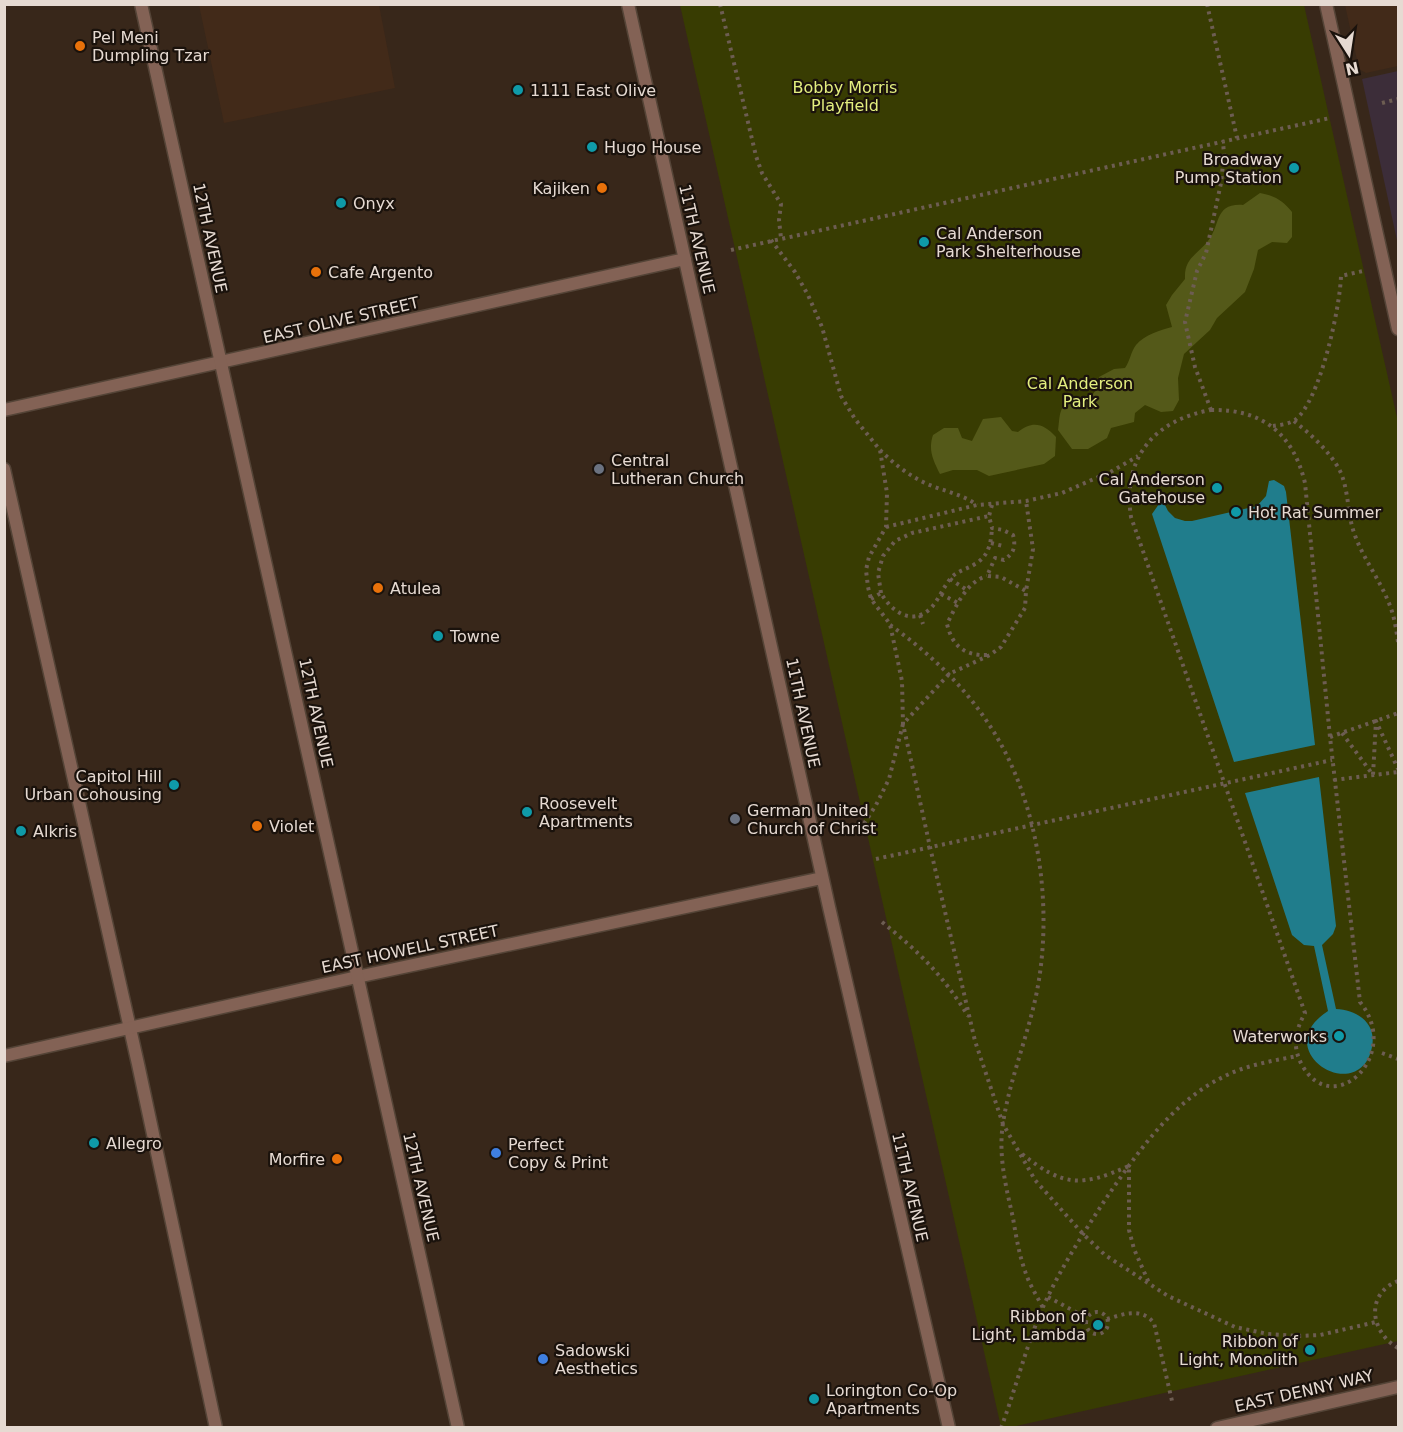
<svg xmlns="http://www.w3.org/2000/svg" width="1403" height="1432" font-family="'DejaVu Sans',sans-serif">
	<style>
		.built { fill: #422a19 }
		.education { fill: #3c2d39 }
		.green { fill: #383c02 }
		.forest { fill: #545919 }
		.water { fill: #207d8c }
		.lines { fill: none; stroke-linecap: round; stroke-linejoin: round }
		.service-casing { stroke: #544437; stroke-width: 15 }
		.minor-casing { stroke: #544437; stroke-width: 15 }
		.tertiary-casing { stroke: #544437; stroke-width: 15 }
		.path { stroke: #6d5d52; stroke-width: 4; stroke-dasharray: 3 4.5; stroke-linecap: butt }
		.service { stroke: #836255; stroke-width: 12 }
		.minor { stroke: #836255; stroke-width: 12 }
		.tertiary { stroke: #836255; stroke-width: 12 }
		.food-dot { fill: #e8710a; stroke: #1a120c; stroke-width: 2 }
		.culture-dot { fill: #0f9aa8; stroke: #1a120c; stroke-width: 2 }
		.worship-dot { fill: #6b7280; stroke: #1a120c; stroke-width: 2 }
		.shop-dot { fill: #3f7fe0; stroke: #1a120c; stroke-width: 2 }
		.labels { text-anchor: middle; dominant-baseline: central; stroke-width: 4.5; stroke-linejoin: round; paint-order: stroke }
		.poi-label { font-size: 16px; fill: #e6dad2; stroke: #1a120c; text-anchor: start }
		.park-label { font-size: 16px; fill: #e3ee7f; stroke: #1a120c }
		.street-label { font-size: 16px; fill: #e6dad2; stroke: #1a120c }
	</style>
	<rect width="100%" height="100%" fill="#38271a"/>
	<!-- built -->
	<path class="built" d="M 199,5 L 379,5 L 395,88 L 224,123 Z
		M 1345,5 L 1398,5 L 1398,66 L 1366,73 L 1359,69 Z"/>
	<!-- education -->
	<path class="education" d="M 1398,71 L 1398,245 L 1362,79 Z"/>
	<!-- green -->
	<path class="green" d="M 680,5 L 1304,5 L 1398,422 L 1398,1341 L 1012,1427 L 1001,1427 Z"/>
	<!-- forest -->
	<path class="forest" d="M 1260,193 C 1275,196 1282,200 1292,212 L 1292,237 L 1287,243 L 1272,242 L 1258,250 L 1254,269 L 1245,292 L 1217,318 L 1210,330 L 1184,354 L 1178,378 L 1179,400 L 1173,411 L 1161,412 L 1145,405 L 1135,413 L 1134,422 L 1111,428 L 1107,438 L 1088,449 L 1072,449 L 1058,430 C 1059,424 1059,416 1061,411 C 1073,386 1094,414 1099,377 L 1114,369 L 1125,368 C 1130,361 1131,351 1136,345 C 1144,335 1160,330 1172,327 L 1166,305 L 1172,295 L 1185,279 C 1184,258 1196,256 1208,241 C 1221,225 1214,203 1243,205 Z
		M 1001,417 L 1012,431 L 1018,432 C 1033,420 1044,424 1056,437 L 1055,456 L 1044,464 L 989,476 L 977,470 L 953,470 L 940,474 C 933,460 928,450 933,435 L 944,428 L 958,428 L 962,438 L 972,441 L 983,419 Z"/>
	<!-- water -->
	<path class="water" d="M 1274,480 L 1284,486 L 1286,492 L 1315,745 L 1234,762 L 1152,514 L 1159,504 L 1164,503 L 1168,511 L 1175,518 L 1185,521 L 1192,521 L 1257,506 L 1266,496 L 1269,481 Z
		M 1319,777 L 1336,926 L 1333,934 L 1322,945 L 1336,1009 C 1356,1010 1377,1022 1372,1047 C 1360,1108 1266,1051 1328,1011 L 1314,946 L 1304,945 L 1292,935 L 1245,793 Z"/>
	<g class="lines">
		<!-- service casing -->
		<g class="service-casing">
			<path id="service" d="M 4,469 L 138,1064 L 216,1428"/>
		</g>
		<!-- minor casing -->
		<g class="minor-casing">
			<path id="minor" d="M 628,4 L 829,907 L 949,1428
				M 1326,4 L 1398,329
				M 4,410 L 685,259
				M 4,1056 L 357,977 L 822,878
				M 1217,1428 L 1398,1387"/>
		</g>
		<!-- tertiary casing -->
		<g class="tertiary-casing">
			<path id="tertiary" d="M 141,4 L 458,1428"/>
		</g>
		<!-- path -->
		<path class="path" d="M 720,4 L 756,156 L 762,173 L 781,204 L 779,220 L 781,238
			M 1207,4 L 1237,138
			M 1382,103 L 1398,99
			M 771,240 L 795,272 L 808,295 L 822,327 L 841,396 L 855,419 L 880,450 L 887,493 L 886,527 L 869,557 L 866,570 L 868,587 L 871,599 L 890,624 L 902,681 L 903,724 L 930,847 L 975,1041 L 1003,1124 L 1035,1180 L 1083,1234 L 1105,1255 L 1168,1296 L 1235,1327 L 1268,1334 L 1298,1336 L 1320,1335 L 1376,1322
			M 731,250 L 1330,118
			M 1211,410 C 1262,409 1293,433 1305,483 L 1330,737 L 1360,1002 C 1403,1055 1333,1121 1302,1065 C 1292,1047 1295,1031 1305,1013 L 1131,517 C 1122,458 1154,420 1211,410 Z
			M 1211,410 L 1195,367 L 1185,322 L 1197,271 L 1206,253 L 1221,183 L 1224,155 L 1223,141
			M 1294,421 C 1309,433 1325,447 1336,464 C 1348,481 1347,507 1352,526 C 1359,553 1378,576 1388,601 C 1394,614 1396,628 1398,642
			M 1273,426 C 1280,425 1289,424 1295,420 C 1320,401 1340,308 1341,276 L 1363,271
			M 880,450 C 893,463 907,474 923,482 C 941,491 961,493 977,505
			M 992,505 L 989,516 L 992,528 L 1003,530 L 1013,535 C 1016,547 1014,553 1004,560 L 995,558 L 987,576 L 1001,577 L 1026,591
			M 886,527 L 977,505 L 1026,501 L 1062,493 L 1112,471 L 1138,456
			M 991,543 L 1003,546
			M 950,579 L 967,590
			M 881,593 L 878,573 L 883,556 L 895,541 L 912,533 L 989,516
			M 941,594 L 958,603
			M 871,599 L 881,593 C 891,611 911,626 930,609 C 939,600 943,587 951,578 C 958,570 966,570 975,564 C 989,556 991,543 992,528
			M 920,615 L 923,624
			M 890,625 C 927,651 961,683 986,720 C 1038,795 1054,903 1037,991 C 1028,1036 1010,1078 1003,1123 C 998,1156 1006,1187 1013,1218 C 1016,1236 1019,1254 1025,1271 C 1029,1284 1037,1296 1043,1308
			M 987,655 C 964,656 952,645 947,624 C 956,606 967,581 987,576
			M 1342,733 L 1373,775 L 1376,721 L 1398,769
			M 1330,737 L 1398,713
			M 1334,780 L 1398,772
			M 860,830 L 876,805 L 889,779 L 903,724 L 949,674 L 990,655 L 1001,647 L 1025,608 L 1026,591 L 1033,549 L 1026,501
			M 876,859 L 1332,760
			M 882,922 C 919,952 943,975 968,1016
			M 1382,1053 L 1398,1059
			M 1022,1154 C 1064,1187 1081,1187 1129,1166 L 1129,1230 L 1134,1249 L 1149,1283
			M 1398,1281 C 1365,1294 1370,1332 1398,1348
			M 1048,1297 L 1087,1318
			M1086 1323a11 11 0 1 1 22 0a11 11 0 1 1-22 0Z
			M 1107,1319 C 1124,1314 1141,1307 1154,1323 L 1172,1401
			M 1001,1428 C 1016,1388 1026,1346 1043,1307 C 1060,1269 1084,1232 1107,1197 C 1138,1152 1172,1102 1223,1077 C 1246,1065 1272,1061 1297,1056"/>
		<!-- service -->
		<use href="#service" class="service"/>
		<!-- minor -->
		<use href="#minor" class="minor"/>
		<!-- tertiary -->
		<use href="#tertiary" class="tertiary"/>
	</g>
	<!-- markers -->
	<g class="food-dot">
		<circle cx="80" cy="46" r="6"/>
		<circle cx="602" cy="188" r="6"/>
		<circle cx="316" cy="272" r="6"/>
		<circle cx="378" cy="588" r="6"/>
		<circle cx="257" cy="826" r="6"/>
		<circle cx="337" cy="1159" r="6"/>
	</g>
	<g class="culture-dot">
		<circle cx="518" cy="90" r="6"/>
		<circle cx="592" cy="147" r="6"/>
		<circle cx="1294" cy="168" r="6"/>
		<circle cx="341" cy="203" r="6"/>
		<circle cx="924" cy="242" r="6"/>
		<circle cx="1217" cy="488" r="6"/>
		<circle cx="1236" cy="512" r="6"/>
		<circle cx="438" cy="636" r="6"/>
		<circle cx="174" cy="785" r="6"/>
		<circle cx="527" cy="812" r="6"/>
		<circle cx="21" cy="831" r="6"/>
		<circle cx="1339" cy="1036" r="6"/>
		<circle cx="94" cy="1143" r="6"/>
		<circle cx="1098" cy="1325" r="6"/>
		<circle cx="1310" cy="1350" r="6"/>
		<circle cx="814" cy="1399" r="6"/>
	</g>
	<g class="worship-dot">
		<circle cx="599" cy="469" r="6"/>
		<circle cx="735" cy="819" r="6"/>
	</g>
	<g class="shop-dot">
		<circle cx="496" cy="1153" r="6"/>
		<circle cx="543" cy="1359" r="6"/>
	</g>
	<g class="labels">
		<!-- poi labels -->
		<g class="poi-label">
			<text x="92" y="37">Pel Meni<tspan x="92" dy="18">Dumpling Tzar</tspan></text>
			<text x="530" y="90">1111 East Olive</text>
			<text x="604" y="147">Hugo House</text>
			<text x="1282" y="159" text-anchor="end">Broadway<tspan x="1282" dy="18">Pump Station</tspan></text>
			<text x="590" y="188" text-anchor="end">Kajiken</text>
			<text x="353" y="203">Onyx</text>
			<text x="936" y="233">Cal Anderson<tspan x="936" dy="18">Park Shelterhouse</tspan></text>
			<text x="328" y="272">Cafe Argento</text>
			<text x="611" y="460">Central<tspan x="611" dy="18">Lutheran Church</tspan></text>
			<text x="1205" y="479" text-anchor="end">Cal Anderson<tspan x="1205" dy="18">Gatehouse</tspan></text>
			<text x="1248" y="512">Hot Rat Summer</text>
			<text x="390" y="588">Atulea</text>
			<text x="450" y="636">Towne</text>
			<text x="162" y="776" text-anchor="end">Capitol Hill<tspan x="162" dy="18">Urban Cohousing</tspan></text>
			<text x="539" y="803">Roosevelt<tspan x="539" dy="18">Apartments</tspan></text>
			<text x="747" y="810">German United<tspan x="747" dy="18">Church of Christ</tspan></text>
			<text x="269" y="826">Violet</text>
			<text x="33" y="831">Alkris</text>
			<text x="1327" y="1036" text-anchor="end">Waterworks</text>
			<text x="106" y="1143">Allegro</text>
			<text x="508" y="1144">Perfect<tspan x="508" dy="18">Copy &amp; Print</tspan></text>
			<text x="325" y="1159" text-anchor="end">Morfire</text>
			<text x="1086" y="1316" text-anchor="end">Ribbon of<tspan x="1086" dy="18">Light, Lambda</tspan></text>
			<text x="1298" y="1341" text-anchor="end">Ribbon of<tspan x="1298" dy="18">Light, Monolith</tspan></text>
			<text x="555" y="1350">Sadowski<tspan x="555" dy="18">Aesthetics</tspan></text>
			<text x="826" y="1390">Lorington Co-Op<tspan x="826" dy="18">Apartments</tspan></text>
		</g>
		<!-- park labels -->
		<g class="park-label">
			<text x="845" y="87">Bobby Morris<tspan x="845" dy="18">Playfield</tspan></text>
			<text x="1080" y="383">Cal Anderson<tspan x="1080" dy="18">Park</tspan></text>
		</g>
		<!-- street labels -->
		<g class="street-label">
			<text transform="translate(210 238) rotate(78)">12TH AVENUE</text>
			<text transform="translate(697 239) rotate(77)">11TH AVENUE</text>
			<text transform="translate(341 320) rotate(-13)">EAST OLIVE STREET</text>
			<text transform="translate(316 713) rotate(78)">12TH AVENUE</text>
			<text transform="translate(803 713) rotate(78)">11TH AVENUE</text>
			<text transform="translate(410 949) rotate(-12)">EAST HOWELL STREET</text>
			<text transform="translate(421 1187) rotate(77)">12TH AVENUE</text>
			<text transform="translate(910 1187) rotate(77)">11TH AVENUE</text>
			<text transform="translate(1304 1391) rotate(-13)">EAST DENNY WAY</text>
		</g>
	</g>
	<!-- border -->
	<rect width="1403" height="1432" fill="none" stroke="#e6dad2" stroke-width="12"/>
	<!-- north arrow -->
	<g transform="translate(1349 54) rotate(168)" stroke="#1a120c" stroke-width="4.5" paint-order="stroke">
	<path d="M0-4.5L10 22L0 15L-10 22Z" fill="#e6dad2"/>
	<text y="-9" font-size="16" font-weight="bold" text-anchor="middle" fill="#e6dad2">N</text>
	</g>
</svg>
